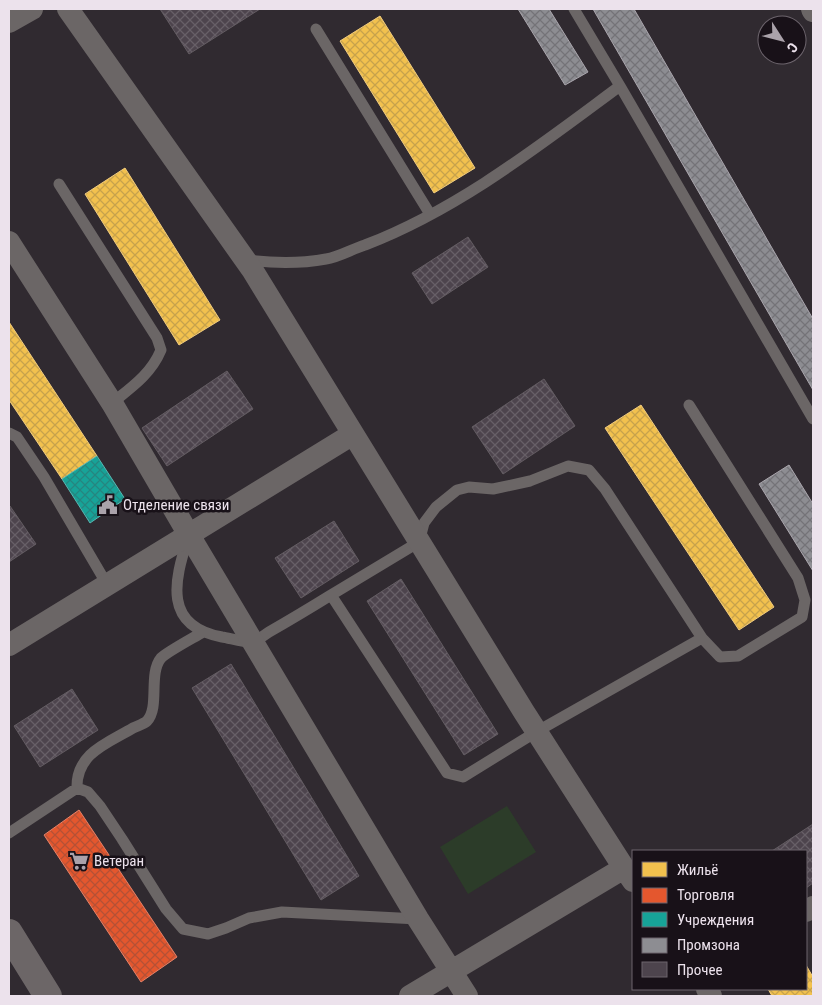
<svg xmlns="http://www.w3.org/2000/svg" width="822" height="1005" font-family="'Roboto Condensed',sans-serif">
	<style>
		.pitch { fill: #2c3c29 }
		.homes { fill: url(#homes-cross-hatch); stroke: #f0cb7d }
		.shops { fill: url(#shops-cross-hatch); stroke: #e68167 }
		.public { fill: url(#public-cross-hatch); stroke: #57b6b1 }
		.industry { fill: url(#industry-cross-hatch); stroke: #aaa6ad }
		.building { fill: url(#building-cross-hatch); stroke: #635c62 }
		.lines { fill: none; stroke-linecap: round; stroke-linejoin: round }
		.lane { stroke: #6b6666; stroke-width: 11 }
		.street { stroke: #6b6666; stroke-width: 22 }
		.primary { stroke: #6c6667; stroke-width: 28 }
		.labels { text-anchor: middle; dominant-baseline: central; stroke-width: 5; stroke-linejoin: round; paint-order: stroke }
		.poi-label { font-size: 15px; fill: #ece2ec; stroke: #181118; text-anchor: start }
	</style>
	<defs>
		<pattern id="homes-cross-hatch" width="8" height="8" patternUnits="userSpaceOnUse" patternTransform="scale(1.25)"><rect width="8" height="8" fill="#f2c14e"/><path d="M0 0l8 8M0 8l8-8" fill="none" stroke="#c7a24c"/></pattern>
		<pattern id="shops-cross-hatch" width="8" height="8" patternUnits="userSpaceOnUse" patternTransform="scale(1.25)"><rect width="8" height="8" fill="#e4572e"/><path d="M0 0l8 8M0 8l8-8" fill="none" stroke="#b55136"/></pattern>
		<pattern id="public-cross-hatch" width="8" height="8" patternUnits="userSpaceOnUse" patternTransform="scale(1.25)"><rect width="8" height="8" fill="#17a398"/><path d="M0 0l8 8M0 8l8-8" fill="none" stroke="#258680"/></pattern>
		<pattern id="industry-cross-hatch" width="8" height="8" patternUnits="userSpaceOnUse" patternTransform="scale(1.25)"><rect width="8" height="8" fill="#8d8d92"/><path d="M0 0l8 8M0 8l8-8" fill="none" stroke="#747378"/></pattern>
		<pattern id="building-cross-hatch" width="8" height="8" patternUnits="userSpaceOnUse" patternTransform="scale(1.25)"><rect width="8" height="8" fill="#4d444d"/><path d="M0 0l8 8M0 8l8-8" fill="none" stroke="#675f67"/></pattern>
	</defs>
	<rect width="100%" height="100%" fill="#302a30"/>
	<!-- pitch -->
	<path class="pitch" d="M 507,806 L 536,852 L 468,894 L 440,847 Z"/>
	<!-- homes -->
	<path class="homes" d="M 380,16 L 475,168 L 434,193 L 340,41 Z
		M 125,168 L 220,320 L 179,345 L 85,194 Z
		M 9,322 L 97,456 L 62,479 L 9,400 Z
		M 641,405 L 774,607 L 739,630 L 605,428 Z
		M 806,965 L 813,977 L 813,996 L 772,996 L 768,989 L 806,989 Z"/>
	<!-- shops -->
	<path class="shops" d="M 79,810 L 177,957 L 141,982 L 44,835 Z"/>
	<!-- public -->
	<path class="public" d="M 97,456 L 125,499 L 90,523 L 62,479 Z"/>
	<!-- industry -->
	<path class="industry" d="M 518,9 L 549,9 L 588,72 L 565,85 Z
		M 593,9 L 634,9 L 813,319 L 813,390 Z
		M 789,465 L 813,504 L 813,571 L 759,484 Z"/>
	<!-- building -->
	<path class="building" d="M 160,9 L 260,9 L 189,54 Z
		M 468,237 L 488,267 L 432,304 L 412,273 Z
		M 227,371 L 253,409 L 167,466 L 142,428 Z
		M 544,379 L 575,426 L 503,474 L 472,427 Z
		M 9,506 L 10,506 L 36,544 L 9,562 Z
		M 334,521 L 359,561 L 301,598 L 275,558 Z
		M 401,579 L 498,734 L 464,755 L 367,601 Z
		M 231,664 L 359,876 L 321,900 L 192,688 Z
		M 72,689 L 98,730 L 40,767 L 14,726 Z
		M 813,824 L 813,883 L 806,888 L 806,851 L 772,851 Z"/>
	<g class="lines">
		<!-- lane -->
		<path class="lane" d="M 316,29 L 430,214
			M 620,86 L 813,419
			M 59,184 L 157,338 L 161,350 C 151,374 132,387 112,403
			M 246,260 C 272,263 299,264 326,259 C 339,257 352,249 365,245 C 459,209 540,145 620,86 L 574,9
			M 689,405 L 798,578 L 805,600 L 802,617 L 738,656 L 720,657 L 702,638 L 536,732 L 463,777 L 447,773 L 331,595 L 419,542 L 424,523 L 436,507 L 457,490 L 469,487 L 493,489 L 530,481 L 568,466 L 589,470 L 605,489 L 702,638
			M 9,433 L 17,437 L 44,477 L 108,586
			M 188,538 C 174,581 163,626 222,637 C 229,638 246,643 252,642 C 257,641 264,635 269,632 C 290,620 310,608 331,595
			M 77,788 L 88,792 L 100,806 L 122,839 L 166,909 L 183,929 L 208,934 L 226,928 L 249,918 L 282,912 L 418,919
			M 9,833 L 77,788 C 76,753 108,743 133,728 C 137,726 144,724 147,721 C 160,707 148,674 161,658 C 167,652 195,637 203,632"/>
		<!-- street -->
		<path class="street" d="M 68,9 L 253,271 L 524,712 L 624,868
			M 812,9 L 813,11
			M 9,22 L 32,9
			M 9,242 L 112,403 L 189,535 L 418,919 L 467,996
			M 9,645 L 353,434
			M 806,911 L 813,907
			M 707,989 L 711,996
			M 410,996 L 624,868 L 633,881"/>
		<!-- primary -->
		<path class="primary" d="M 9,933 L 48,996"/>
	</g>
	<!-- icons -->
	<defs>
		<g id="civic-bare" transform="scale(1.5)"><path d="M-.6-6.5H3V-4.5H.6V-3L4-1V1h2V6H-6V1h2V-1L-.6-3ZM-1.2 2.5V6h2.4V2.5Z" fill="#aaa2aa" stroke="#181118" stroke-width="2.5" paint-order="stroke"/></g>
		<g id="supermarket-bare" transform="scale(1.5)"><path d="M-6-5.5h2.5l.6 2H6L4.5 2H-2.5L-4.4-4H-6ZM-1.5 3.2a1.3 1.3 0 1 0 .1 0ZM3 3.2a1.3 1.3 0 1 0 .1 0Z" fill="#aaa2aa" stroke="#181118" stroke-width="2.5" paint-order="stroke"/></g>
	</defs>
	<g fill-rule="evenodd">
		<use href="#civic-bare" x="108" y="505"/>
		<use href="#supermarket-bare" x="79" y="861"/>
	</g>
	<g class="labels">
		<!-- poi labels -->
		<g class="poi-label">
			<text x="123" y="505">Отделение связи</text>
			<text x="94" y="861">Ветеран</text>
		</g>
	</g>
	<!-- border -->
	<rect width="822" height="1005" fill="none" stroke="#ece2ec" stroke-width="20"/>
	<!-- legend -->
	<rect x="632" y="850" width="175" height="140" fill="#181118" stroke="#6d656d"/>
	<rect x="642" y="862" width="25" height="15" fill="#f2c14e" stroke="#6d656d"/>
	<text x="677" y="875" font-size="15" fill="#ece2ec">Жильё</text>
	<rect x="642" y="888" width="25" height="15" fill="#e4572e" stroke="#6d656d"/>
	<text x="677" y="900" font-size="15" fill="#ece2ec">Торговля</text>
	<rect x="642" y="912" width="25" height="15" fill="#17a398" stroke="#6d656d"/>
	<text x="677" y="925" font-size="15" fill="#ece2ec">Учреждения</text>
	<rect x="642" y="938" width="25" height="15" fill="#8d8d92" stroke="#6d656d"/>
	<text x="677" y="950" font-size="15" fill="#ece2ec">Промзона</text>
	<rect x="642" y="962" width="25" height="15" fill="#4d444d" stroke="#6d656d"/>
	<text x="677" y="975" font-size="15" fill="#ece2ec">Прочее</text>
	<!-- north arrow -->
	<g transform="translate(782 40) rotate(126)"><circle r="24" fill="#181118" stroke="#6d656d"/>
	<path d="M0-4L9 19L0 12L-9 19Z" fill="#aaa2aa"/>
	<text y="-8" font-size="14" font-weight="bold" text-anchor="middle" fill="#ece2ec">С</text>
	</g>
</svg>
